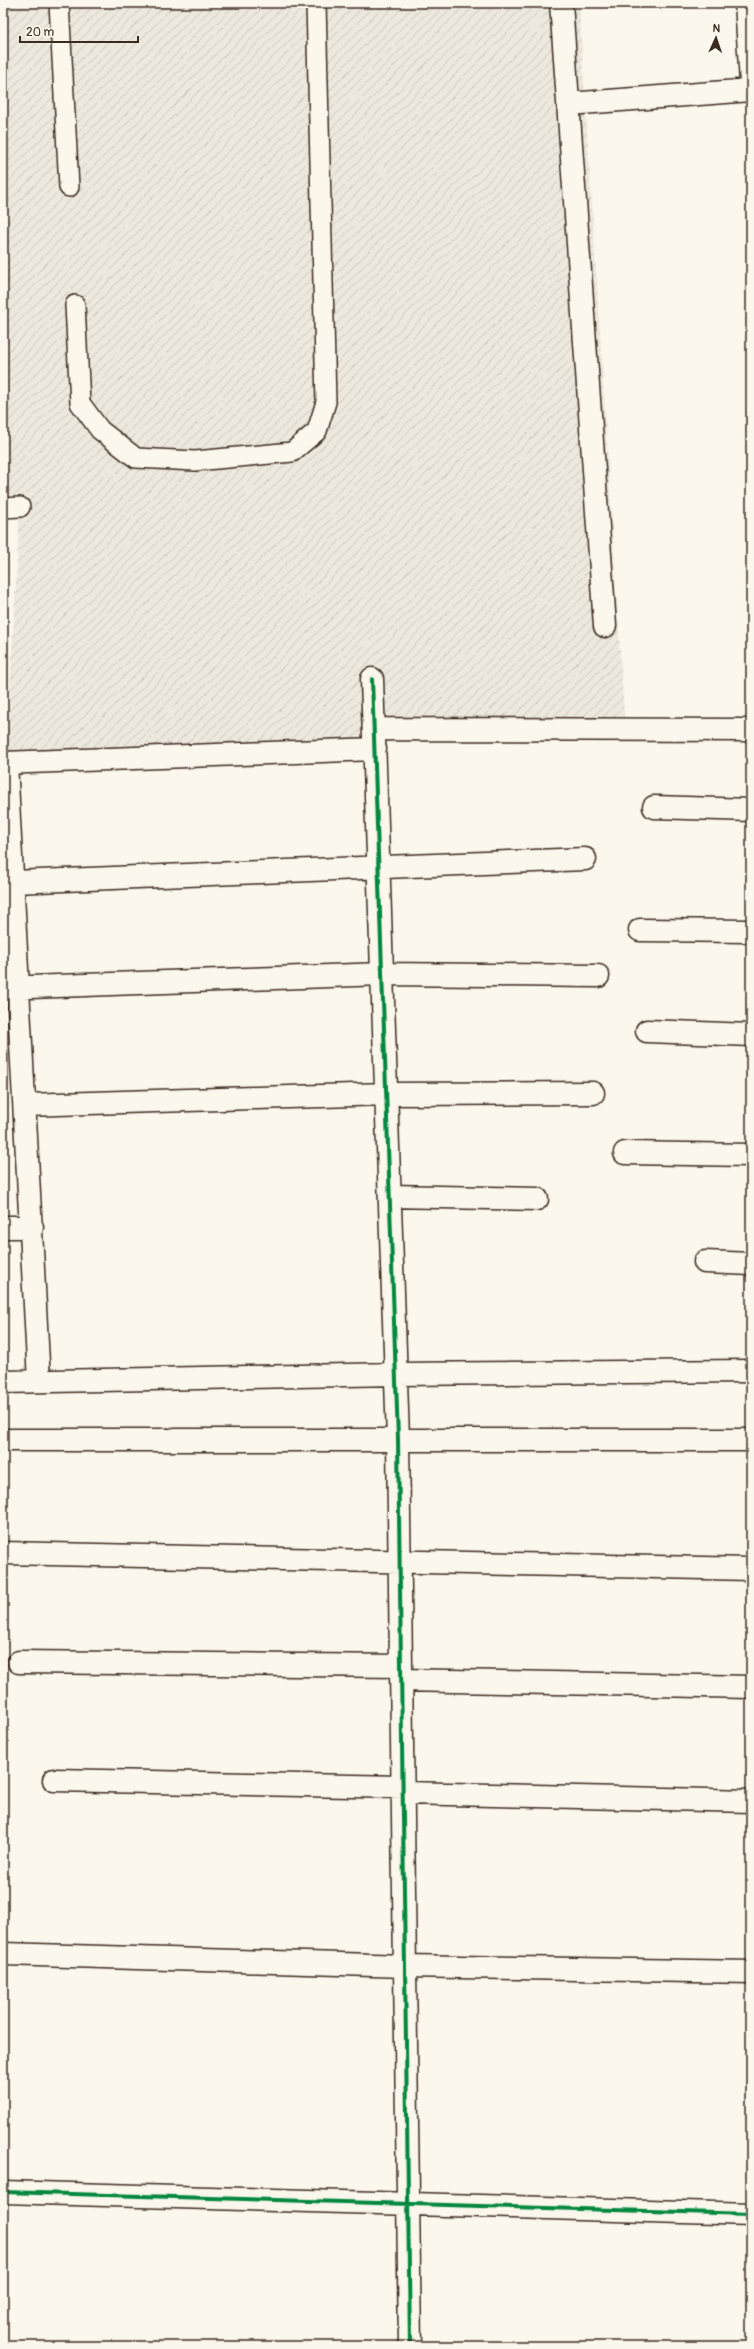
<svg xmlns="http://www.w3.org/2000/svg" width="754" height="2349" font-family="Pangolin,sans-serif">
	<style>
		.industrial { fill: url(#industrial-furrows) }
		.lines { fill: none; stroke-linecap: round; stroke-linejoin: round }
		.lane-casing { stroke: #3b2a1e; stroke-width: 22 }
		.street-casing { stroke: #3b2a1e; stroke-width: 25 }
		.lane { stroke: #fbf7ec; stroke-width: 19 }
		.street { stroke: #fbf7ec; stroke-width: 22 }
		.cycleway-casing { stroke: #fbf7ec; stroke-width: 6 }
		.cycleway { stroke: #00873e; stroke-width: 4 }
	</style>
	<defs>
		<pattern id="industrial-furrows" width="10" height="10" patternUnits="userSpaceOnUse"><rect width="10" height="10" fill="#ede8dd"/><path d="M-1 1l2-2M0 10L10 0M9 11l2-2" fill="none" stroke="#ccc7bd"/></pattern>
	</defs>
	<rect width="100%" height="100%" fill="#fbf7ec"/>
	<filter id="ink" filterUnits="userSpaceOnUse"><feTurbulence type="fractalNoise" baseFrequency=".025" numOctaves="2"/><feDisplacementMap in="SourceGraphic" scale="8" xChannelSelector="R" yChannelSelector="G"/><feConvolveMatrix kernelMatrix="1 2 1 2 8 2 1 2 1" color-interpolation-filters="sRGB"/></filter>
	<g filter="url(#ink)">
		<!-- industrial -->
		<path class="industrial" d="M 3,3 L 579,3 L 625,729 L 6,763 L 20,508 L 3,508 Z"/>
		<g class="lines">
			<!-- lane casing -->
			<g class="lane-casing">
				<path id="lane" d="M 59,3 L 69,187
					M 75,305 L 80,403 L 100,430 L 136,458 L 195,461 L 292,452 L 317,431 L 326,402 L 316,3
					M 3,508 L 20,507"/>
			</g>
			<!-- street casing -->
			<g class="street-casing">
				<path id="street" d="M 561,3 L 605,626
					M 746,3 L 751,84
					M 569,104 L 751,90
					M 372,679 L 398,1439 L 410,2346
					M 374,729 L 751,730
					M 3,763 L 375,749
					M 6,763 L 39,1381
					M 654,807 L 751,810
					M 14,882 L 585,859
					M 640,930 L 751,931
					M 3,988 L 382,974 L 598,976
					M 647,1031 L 751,1035
					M 25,1105 L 386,1094 L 593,1093
					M 625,1153 L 751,1155
					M 390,1196 L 537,1199
					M 3,1227 L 32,1227
					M 705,1262 L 751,1264
					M 3,1382 L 396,1374 L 751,1371
					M 3,1440 L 751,1440
					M 3,1553 L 751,1569
					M 19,1662 L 401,1666
					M 401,1680 L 751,1687
					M 54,1780 L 403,1787
					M 403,1793 L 751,1801
					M 3,1954 L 406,1966 L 751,1972
					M 3,2192 L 751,2214"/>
			</g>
			<!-- lane -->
			<use href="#lane" class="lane"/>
			<!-- street -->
			<use href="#street" class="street"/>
			<!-- cycleway casing -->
			<g class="cycleway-casing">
				<path id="cycleway" d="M 372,679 L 398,1439 L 410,2346
					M 3,2192 L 751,2214"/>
			</g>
			<!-- cycleway -->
			<use href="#cycleway" class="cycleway"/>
		</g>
	</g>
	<!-- margin -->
	<rect width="754" height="2349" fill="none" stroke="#fbf7ec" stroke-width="16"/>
	<rect x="8" y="8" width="738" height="2333" fill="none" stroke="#3b2a1e" stroke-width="1.5" filter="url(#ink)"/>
	<!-- north arrow -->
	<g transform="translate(716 38) rotate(3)" stroke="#fbf7ec" stroke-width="3" paint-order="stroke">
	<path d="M0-3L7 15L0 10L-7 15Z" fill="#3b2a1e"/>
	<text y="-6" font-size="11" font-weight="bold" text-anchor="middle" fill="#3b2a1e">N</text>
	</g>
	<!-- scale -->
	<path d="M20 36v6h118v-6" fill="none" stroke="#3b2a1e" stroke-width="2"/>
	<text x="26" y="36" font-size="12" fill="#3b2a1e" stroke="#fbf7ec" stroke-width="3" paint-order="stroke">20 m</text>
</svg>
